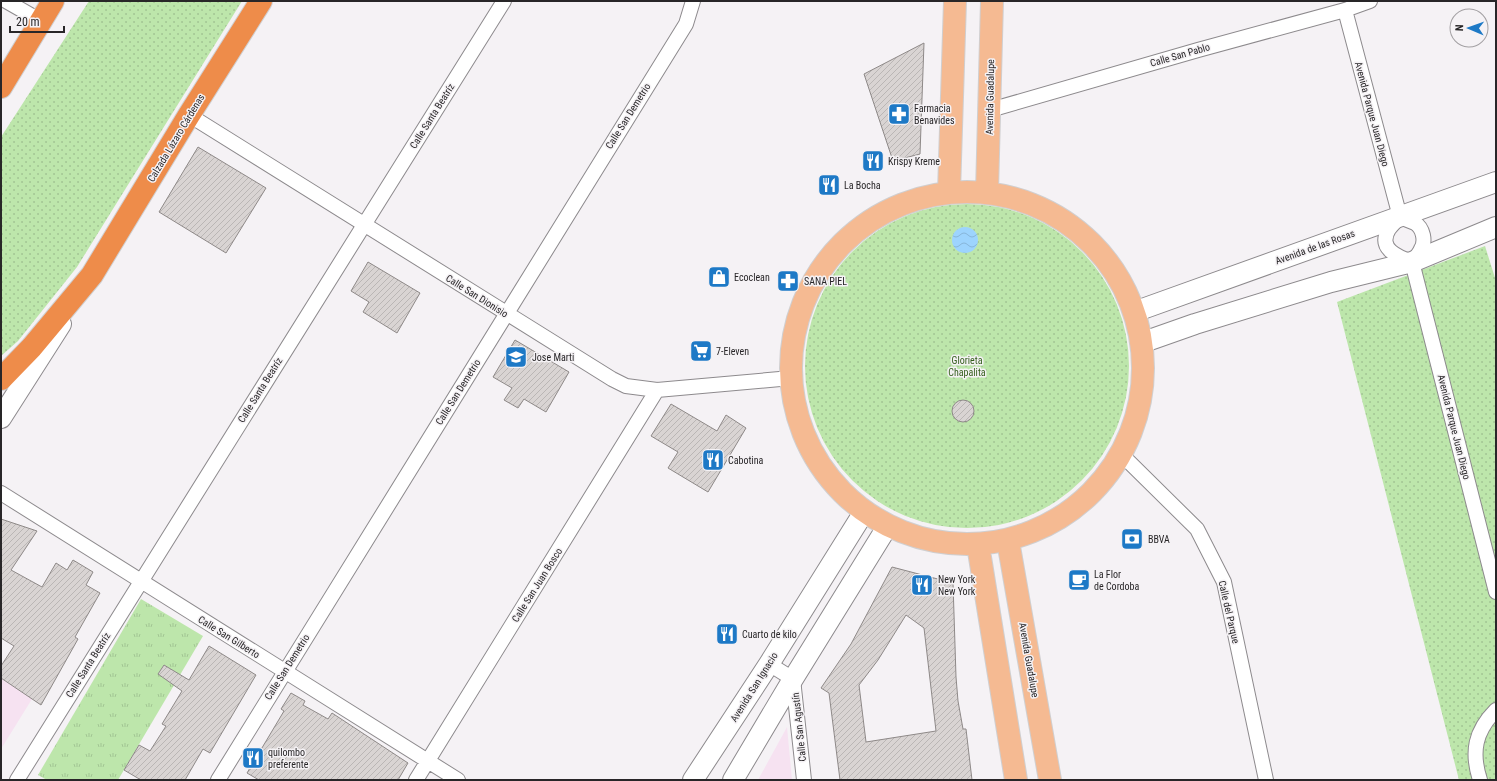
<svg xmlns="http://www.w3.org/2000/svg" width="1497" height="781" font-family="'Roboto Condensed',sans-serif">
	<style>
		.commercial { fill: #f6e2f1 }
		.grass { fill: url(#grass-tufts) }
		.park { fill: url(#park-dots) }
		.water { fill: url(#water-waves) }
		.building { fill: url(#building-hatch); stroke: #8e8988; fill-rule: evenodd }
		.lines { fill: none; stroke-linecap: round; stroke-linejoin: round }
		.street-casing { stroke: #8d8a8d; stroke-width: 16 }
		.secondary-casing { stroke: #8d8a8d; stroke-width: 22 }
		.primary-casing { stroke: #d0cfd0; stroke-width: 24 }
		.highway-casing { stroke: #d0cfd0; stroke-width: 24 }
		.street { stroke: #fff; stroke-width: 14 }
		.secondary { stroke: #fff; stroke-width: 20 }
		.primary { stroke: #f5ba92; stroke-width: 22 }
		.highway { stroke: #ee8c4a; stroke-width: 22 }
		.labels { text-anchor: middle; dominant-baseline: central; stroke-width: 3; stroke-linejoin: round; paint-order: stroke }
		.street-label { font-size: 10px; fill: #282628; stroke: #f5f2f5 }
		.poi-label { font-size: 10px; fill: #282628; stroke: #f5f2f5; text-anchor: start }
		.park-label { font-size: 10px; fill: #335d1b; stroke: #f5f2f5 }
	</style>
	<defs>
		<pattern id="grass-tufts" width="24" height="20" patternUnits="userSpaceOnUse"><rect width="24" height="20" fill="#bde6ab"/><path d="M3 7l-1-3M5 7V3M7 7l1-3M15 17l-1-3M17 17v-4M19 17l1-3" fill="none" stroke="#a2c593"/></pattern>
		<pattern id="park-dots" width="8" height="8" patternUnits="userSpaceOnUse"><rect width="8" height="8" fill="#bde6ab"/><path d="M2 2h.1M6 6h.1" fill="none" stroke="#a2c593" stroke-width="1.8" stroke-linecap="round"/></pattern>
		<pattern id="water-waves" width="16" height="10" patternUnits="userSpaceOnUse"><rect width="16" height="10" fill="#9dd4fe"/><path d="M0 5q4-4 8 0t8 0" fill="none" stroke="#87b6da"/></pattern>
		<pattern id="building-hatch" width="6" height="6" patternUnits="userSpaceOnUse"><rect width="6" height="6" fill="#d9d4d3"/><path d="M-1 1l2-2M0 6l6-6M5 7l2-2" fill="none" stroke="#bab6b5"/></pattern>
	</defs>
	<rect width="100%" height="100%" fill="#f5f2f5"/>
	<!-- commercial -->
	<path class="commercial" d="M 1,678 L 32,699 L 1,749 Z
		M 787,727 L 792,780 L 758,780 Z"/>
	<!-- grass -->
	<path class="grass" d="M 141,599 L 203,636 L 118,780 L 47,780 L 38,775 Z"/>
	<!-- park -->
	<path class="park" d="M 89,1 L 242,1 L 77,267 L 18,341 L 1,356 L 1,137 Z
		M805 366a162 162 0 1 1 324 0a162 162 0 1 1-324 0Z
		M 1485,246 L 1496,281 L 1496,780 L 1459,780 L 1337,302 Z"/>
	<!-- water -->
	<path class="water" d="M952 240a13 13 0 1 1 26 0a13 13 0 1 1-26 0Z"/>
	<!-- building -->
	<path class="building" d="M 924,43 L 920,154 L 893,161 L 864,74 Z
		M 198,147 L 266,188 L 226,253 L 159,212 Z
		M 368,262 L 420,293 L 397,333 L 363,312 L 369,302 L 351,291 Z
		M 515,340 L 569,372 L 546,412 L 524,399 L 518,408 L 504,400 L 512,388 L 493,377 Z
		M952 411a11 11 0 1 1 22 0a11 11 0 1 1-22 0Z
		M 671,404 L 717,431 L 726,415 L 746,428 L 708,492 L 668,468 L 678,452 L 651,436 Z
		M 1,519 L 37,531 L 11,570 L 42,587 L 56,563 L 67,570 L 73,560 L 93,572 L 86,585 L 100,593 L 75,637 L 78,639 L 41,705 L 1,678 L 1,666 L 14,646 L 1,638 Z
		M 892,567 L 953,583 L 956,677 L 958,701 L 963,729 L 966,729 L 972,780 L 840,780 L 829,693 L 821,688 L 851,644 ZM 906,615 L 924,628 L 936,731 L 866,742 L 859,685 L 878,660 Z
		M 209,646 L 256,675 L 210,753 L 203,749 L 185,780 L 141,780 L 124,770 L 139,745 L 150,751 L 166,726 L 162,724 L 182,691 L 158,674 L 164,665 L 189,680 Z
		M 291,693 L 305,701 L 303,705 L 328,719 L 332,713 L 408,763 L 398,780 L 259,780 L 247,773 L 284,711 L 281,709 Z"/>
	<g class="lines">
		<!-- street casing -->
		<g class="street-casing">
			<path id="street" d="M 6,1 L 41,21
				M 1345,10 L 1400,217 C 1405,219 1410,221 1415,223 C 1423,228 1426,241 1421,249 C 1419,254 1415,258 1412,262 L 1496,592
				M 990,110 L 1198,50 L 1345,10 L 1370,1
				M 189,115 L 612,379 L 626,386 L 657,390 L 791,378
				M 1400,217 C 1396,221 1392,225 1389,229 C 1377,249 1398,257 1412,262
				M 1121,454 L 1197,529 L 1224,582 L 1266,780
				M 1,493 L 458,780
				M 769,664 L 793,679 L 804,780
				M 17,780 L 504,1
				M 218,780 L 686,24 L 693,1
				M 416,780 L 657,390
				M 1480,780 C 1471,752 1475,731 1496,710"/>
		</g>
		<!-- secondary casing -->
		<g class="secondary-casing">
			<path id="secondary" d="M 1134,312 L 1496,182
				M 1141,343 L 1195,324 L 1331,282 L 1412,262 L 1496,227
				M 1,418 L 61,324
				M 693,780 L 769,664 L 864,512
				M 733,780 L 793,679 L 887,527"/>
		</g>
		<!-- primary casing -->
		<g class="primary-casing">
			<path id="primary" d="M791 368a176 176 0 1 1 352 0a176 176 0 1 1-352 0Z
				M 949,192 L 955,1
				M 987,192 L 992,1
				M 1008,541 L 1050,780
				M 978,545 L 1016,780"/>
		</g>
		<!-- highway casing -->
		<g class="highway-casing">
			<path id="highway" d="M 1,87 L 53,1
				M 1,379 L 32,347 L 92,275 L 189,115 L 261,1"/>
		</g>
		<!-- street -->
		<use href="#street" class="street"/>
		<!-- secondary -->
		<use href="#secondary" class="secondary"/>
		<!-- primary -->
		<use href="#primary" class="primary"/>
		<!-- highway -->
		<use href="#highway" class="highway"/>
	</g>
	<!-- icons -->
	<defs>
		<g id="pharmacy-square" transform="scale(1.15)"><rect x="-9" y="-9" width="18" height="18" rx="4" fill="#1d79c6" stroke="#f5f2f5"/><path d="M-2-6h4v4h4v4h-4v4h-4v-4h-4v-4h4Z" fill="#fff"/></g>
		<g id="restaurant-square" transform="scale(1.15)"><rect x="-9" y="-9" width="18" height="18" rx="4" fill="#1d79c6" stroke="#f5f2f5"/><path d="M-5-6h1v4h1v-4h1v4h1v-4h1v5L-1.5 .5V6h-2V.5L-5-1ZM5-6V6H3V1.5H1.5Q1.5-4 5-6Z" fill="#fff"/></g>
		<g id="shop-square" transform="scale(1.15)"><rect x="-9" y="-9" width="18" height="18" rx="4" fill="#1d79c6" stroke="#f5f2f5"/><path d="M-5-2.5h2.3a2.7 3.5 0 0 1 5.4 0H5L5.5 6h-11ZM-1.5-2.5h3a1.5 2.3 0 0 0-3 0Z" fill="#fff"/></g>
		<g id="supermarket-square" transform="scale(1.15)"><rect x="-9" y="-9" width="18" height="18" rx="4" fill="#1d79c6" stroke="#f5f2f5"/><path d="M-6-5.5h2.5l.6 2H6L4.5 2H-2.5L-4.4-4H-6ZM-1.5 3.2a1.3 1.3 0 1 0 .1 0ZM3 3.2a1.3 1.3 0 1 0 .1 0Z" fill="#fff"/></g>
		<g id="school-square" transform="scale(1.15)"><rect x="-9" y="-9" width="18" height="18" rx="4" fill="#1d79c6" stroke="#f5f2f5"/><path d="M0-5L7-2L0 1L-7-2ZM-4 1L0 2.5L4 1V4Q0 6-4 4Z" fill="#fff"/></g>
		<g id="bank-square" transform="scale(1.15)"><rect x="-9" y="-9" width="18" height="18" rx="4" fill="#1d79c6" stroke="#f5f2f5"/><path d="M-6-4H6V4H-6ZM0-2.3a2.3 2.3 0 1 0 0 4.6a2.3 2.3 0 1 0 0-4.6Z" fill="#fff"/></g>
		<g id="cafe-square" transform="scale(1.15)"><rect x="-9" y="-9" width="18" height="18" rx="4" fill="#1d79c6" stroke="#f5f2f5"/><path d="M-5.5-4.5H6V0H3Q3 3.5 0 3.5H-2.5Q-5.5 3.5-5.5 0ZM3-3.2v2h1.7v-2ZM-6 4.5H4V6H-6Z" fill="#fff"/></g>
	</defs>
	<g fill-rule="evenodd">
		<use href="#pharmacy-square" x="899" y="114"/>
		<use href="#restaurant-square" x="873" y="161"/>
		<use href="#restaurant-square" x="829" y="185"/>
		<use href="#shop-square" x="719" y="277"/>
		<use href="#pharmacy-square" x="788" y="281"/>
		<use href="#supermarket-square" x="701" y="351"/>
		<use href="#school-square" x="516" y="357"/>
		<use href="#restaurant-square" x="713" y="460"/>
		<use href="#bank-square" x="1132" y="539"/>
		<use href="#cafe-square" x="1079" y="580"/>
		<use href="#restaurant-square" x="922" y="585"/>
		<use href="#restaurant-square" x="727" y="634"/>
		<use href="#restaurant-square" x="253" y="758"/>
	</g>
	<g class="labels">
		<!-- street labels -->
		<g class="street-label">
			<text transform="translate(1180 55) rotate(-16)">Calle San Pablo</text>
			<text transform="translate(990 97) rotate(-89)">Avenida Guadalupe</text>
			<text transform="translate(1372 114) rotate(75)">Avenida Parque Juan Diego</text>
			<text transform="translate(432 116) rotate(-58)">Calle Santa Beatríz</text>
			<text transform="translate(628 116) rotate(-58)">Calle San Demetrio</text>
			<text transform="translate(176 138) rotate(-59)">Calzada Lázaro Cárdenas</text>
			<text transform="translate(1315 247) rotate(-20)">Avenida de las Rosas</text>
			<text transform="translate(477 296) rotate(32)">Calle San Dionisio</text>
			<text transform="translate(260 390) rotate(-58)">Calle Santa Beatríz</text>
			<text transform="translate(458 392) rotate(-58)">Calle San Demetrio</text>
			<text transform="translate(1454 427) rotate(76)">Avenida Parque Juan Diego</text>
			<text transform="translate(537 585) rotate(-58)">Calle San Juan Bosco</text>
			<text transform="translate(1229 612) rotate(77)">Calle del Parque</text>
			<text transform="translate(229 637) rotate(32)">Calle San Gilberto</text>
			<text transform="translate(1029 660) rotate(80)">Avenida Guadalupe</text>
			<text transform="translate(88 665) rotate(-58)">Calle Santa Beatríz</text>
			<text transform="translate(287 667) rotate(-58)">Calle San Demetrio</text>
			<text transform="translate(754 687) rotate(-58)">Avenida San Ignacio</text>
			<text transform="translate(799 727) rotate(-96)">Calle San Agustín</text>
		</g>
		<!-- poi labels -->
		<g class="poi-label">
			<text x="914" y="108">Farmacia<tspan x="914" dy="12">Benavides</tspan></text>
			<text x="888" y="161">Krispy Kreme</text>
			<text x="844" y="185">La Bocha</text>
			<text x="734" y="277">Ecoclean</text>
			<text x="804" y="281">SANA PIEL</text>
			<text x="716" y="351">7-Eleven</text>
			<text x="532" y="357">Jose Marti</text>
			<text x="728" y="460">Cabotina</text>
			<text x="1148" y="539">BBVA</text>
			<text x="1094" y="574">La Flor<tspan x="1094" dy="12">de Cordoba</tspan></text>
			<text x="938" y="579">New York<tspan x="938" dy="12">New York</tspan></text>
			<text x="742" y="634">Cuarto de kilo</text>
			<text x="268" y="752">quilombo<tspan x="268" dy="12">preferente</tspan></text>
		</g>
		<!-- park labels -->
		<g class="park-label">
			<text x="967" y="360">Glorieta<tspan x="967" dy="12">Chapalita</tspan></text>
		</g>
	</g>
	<!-- border -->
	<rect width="1497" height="781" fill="none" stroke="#282628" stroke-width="4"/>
	<!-- north arrow -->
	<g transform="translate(1469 28) rotate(272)"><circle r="19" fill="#f5f2f5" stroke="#a3a0a3"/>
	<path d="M0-3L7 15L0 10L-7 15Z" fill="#1d79c6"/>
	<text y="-6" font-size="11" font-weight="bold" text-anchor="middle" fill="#282628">N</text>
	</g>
	<!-- scale -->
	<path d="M10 26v6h54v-6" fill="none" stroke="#282628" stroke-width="2"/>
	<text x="16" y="26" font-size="12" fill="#282628" stroke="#f5f2f5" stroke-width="3" paint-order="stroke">20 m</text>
</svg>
